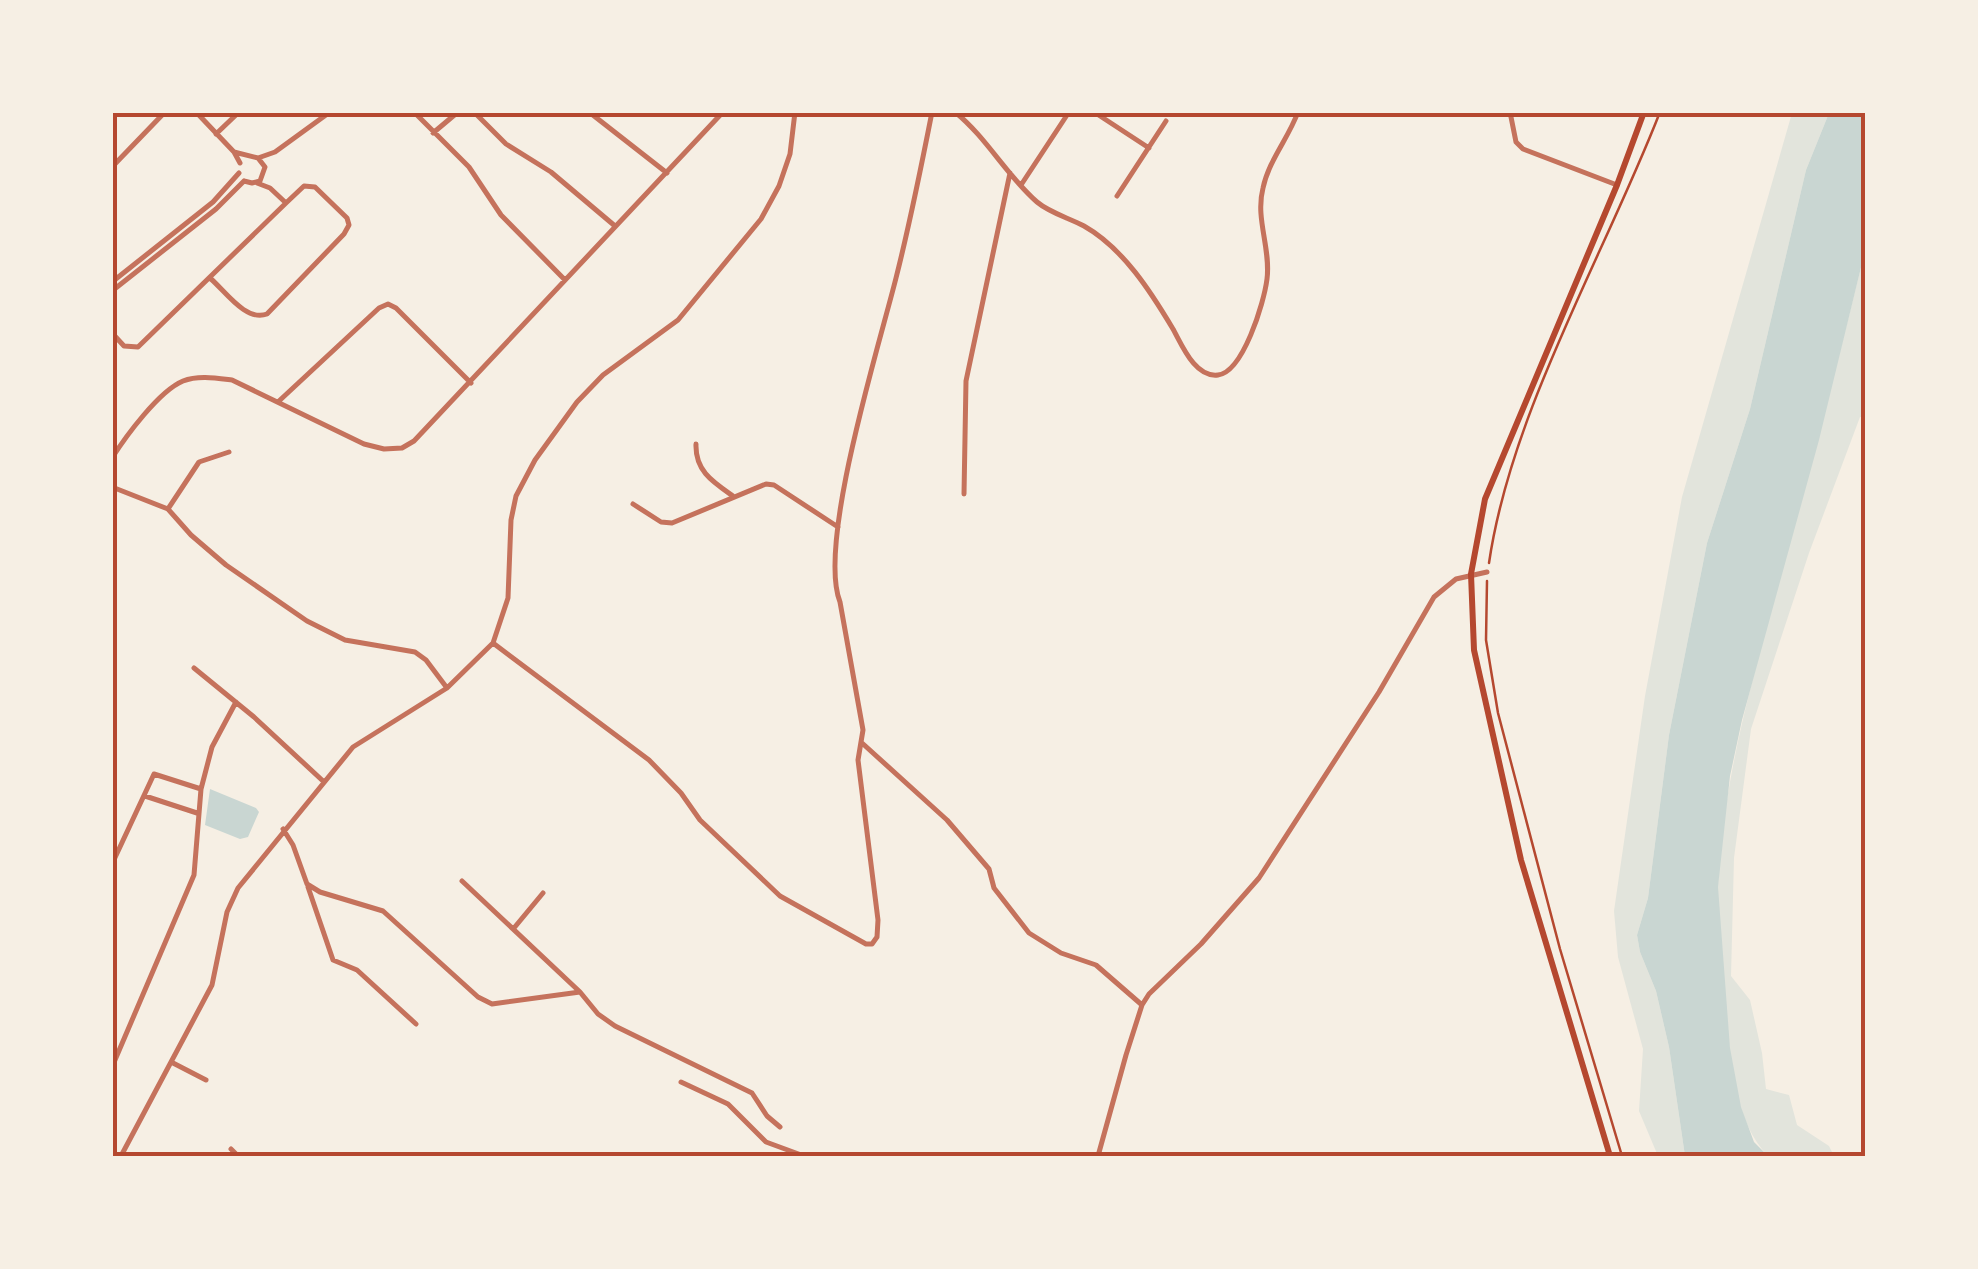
<svg xmlns="http://www.w3.org/2000/svg" width="1978" height="1269" font-family="Karla,sans-serif">
	<style>
		.green { fill: #e2e4dc }
		.water { fill: #c9d6d2 }
		.lines { fill: none; stroke-linecap: round; stroke-linejoin: round }
		.path { stroke: #b5482f; stroke-width: 2.5 }
		.minor { stroke: #c5725c; stroke-width: 5 }
		.secondary { stroke: #b5482f; stroke-width: 6 }
		.neatline { fill: none; stroke: #b5482f; stroke-width: 4 }
	</style>
	<rect width="100%" height="100%" fill="#f6efe4"/>
	<!-- green -->
	<path class="green" d="M 1792,113 L 1829,113 L 1806,170 L 1750,409 L 1707,543 L 1669,735 L 1648,898 L 1637,935 L 1640,952 L 1656,991 L 1669,1047 L 1685,1156 L 1658,1156 L 1639,1111 L 1643,1049 L 1618,957 L 1614,911 L 1645,696 L 1682,497 Z
		M 1865,251 L 1865,417 L 1860,417 L 1809,553 L 1751,729 L 1734,858 L 1731,976 L 1750,1000 L 1762,1053 L 1766,1089 L 1789,1095 L 1797,1125 L 1829,1146 L 1834,1156 L 1768,1156 C 1736,1123 1731,1067 1727,1022 C 1723,977 1716,930 1718,885 C 1723,776 1755,671 1783,567 C 1812,462 1839,357 1865,251 Z"/>
	<!-- water -->
	<path class="water" d="M 1829,113 L 1865,113 L 1865,251 L 1819,440 L 1742,720 L 1730,776 L 1718,887 L 1730,1048 L 1741,1107 L 1754,1142 L 1768,1156 L 1685,1156 L 1669,1047 L 1656,991 L 1640,952 L 1637,935 L 1648,898 L 1669,735 L 1707,543 L 1750,409 L 1806,170 Z
		M 210,789 L 256,808 L 259,812 L 248,837 L 240,839 L 205,825 Z"/>
	<g class="lines">
		<!-- path -->
		<path class="path" d="M 1489,563 C 1511,412 1604,256 1660,112
			M 1487,581 L 1486,640 L 1498,713 L 1560,949 L 1622,1156"/>
		<!-- minor -->
		<path class="minor" d="M 196,112 L 234,152 L 240,163
			M 414,112 L 469,167 L 501,215 L 565,280
			M 474,112 L 506,144 L 551,172 L 615,226
			M 589,112 L 667,173
			M 955,112 C 987,138 1006,175 1037,202 C 1050,213 1069,218 1084,226 C 1123,248 1151,292 1173,329 C 1182,345 1195,378 1218,375 C 1243,372 1264,303 1267,279 C 1271,248 1255,219 1263,188 C 1269,160 1288,139 1298,112
			M 1094,112 L 1149,148
			M 1510,112 L 1516,142 L 1523,149 L 1617,185
			M 433,133 L 458,112
			M 216,134 L 239,112
			M 234,152 L 258,158 L 265,167 L 260,181 L 252,183 L 244,181
			M 258,158 L 275,152 L 330,112
			M 112,167 L 165,112
			M 1021,185 L 1069,112
			M 1117,196 L 1166,121
			M 211,279 C 226,292 246,322 267,314 L 344,234 L 349,225 L 347,218 L 315,187 L 304,186 L 286,203
			M 112,282 L 213,202 L 239,173
			M 112,291 L 216,209 L 244,181
			M 112,333 L 124,346 L 138,347 L 286,203 L 270,188 L 257,183
			M 279,401 L 379,308 L 388,304 L 396,308 L 471,383
			M 696,444 C 695,471 713,482 733,496
			M 112,458 C 126,436 159,391 183,381 C 198,375 216,378 232,380 L 364,444 L 384,449 L 402,448 L 414,441 L 723,112
			M 112,487 L 168,509 L 191,535 L 226,565 L 307,621 L 345,640 L 415,652 L 426,660 L 447,688
			M 964,494 L 966,381 L 1010,173
			M 633,504 L 661,522 L 672,523 L 766,484 L 774,485 L 838,527
			M 168,509 L 199,462 L 229,452
			M 493,643 L 649,760 L 681,793 L 700,820 L 780,896 L 866,944 L 872,944 L 877,937 L 878,920 L 858,760 L 863,730 L 840,602 C 817,544 879,346 896,278 C 910,223 921,168 932,112
			M 194,668 L 254,717 L 323,781
			M 862,743 L 947,820 L 989,869 L 994,888 L 1029,933 L 1061,953 L 1096,965 L 1142,1005
			M 145,796 L 197,813
			M 283,829 L 293,845 L 307,884 L 320,892 L 383,911 L 478,997 L 492,1004 L 580,992 L 598,1014 L 615,1026 L 752,1093 L 767,1116 L 780,1127
			M 112,864 L 154,774 L 201,789
			M 462,881 L 580,992
			M 308,887 L 333,960 L 357,970 L 416,1024
			M 514,928 L 543,893
			M 173,1063 L 206,1080
			M 112,1067 L 194,875 L 201,789 L 212,747 L 236,702
			M 681,1082 L 728,1104 L 766,1142 L 804,1156
			M 231,1149 L 238,1156
			M 112,1155 L 114,1156
			M 121,1156 L 212,985 L 227,912 L 238,888 L 353,747 L 447,688 L 493,643 L 508,598 L 511,520 L 516,496 L 535,460 L 577,402 L 603,375 L 678,320 L 761,219 L 779,186 L 790,154 L 795,112
			M 959,1156 L 982,1156
			M 1098,1156 L 1126,1055 L 1142,1005 L 1149,994 L 1201,944 L 1259,878 L 1379,692 L 1434,597 L 1456,579 L 1487,572"/>
		<!-- secondary -->
		<path class="secondary" d="M 1610,1156 L 1521,860 L 1474,650 L 1471,574 L 1485,499 L 1617,185 L 1644,112"/>
	</g>
	<!-- border -->
	<rect width="1978" height="1269" fill="none" stroke="#f6efe4" stroke-width="230"/>
	<rect x="115" y="115" width="1748" height="1039" class="neatline"/>
</svg>
